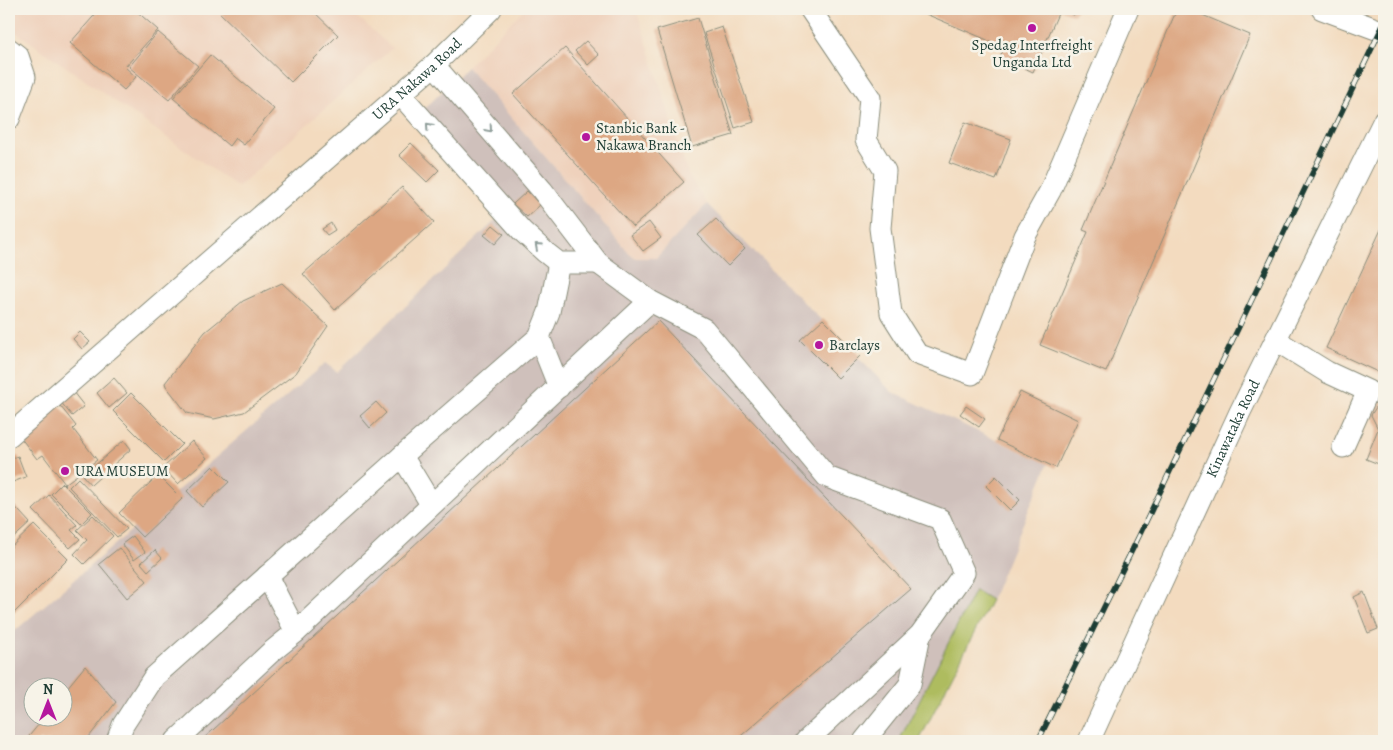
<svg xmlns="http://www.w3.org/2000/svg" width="1393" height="750" font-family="Alegreya,serif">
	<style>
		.built { fill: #efd1bc }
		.industrial { fill: #cfc0bb; fill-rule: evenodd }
		.green { fill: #aebc5e; stroke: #667c49 }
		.building { fill: #dda783 }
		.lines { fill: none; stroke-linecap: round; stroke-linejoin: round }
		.minor-casing { stroke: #898c7a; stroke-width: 23 }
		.minor { stroke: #fff; stroke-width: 21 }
		.rail-casing { stroke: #1f3d34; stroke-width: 5.5 }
		.rail { stroke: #f7f3e8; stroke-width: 4; stroke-dasharray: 11; stroke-linecap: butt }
		.oneway { stroke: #8f9e9a }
		.poi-dot { fill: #b5179e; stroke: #f7f3e8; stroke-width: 2 }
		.labels { text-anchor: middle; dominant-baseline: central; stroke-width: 5; stroke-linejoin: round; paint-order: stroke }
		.poi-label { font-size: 15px; fill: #1f3d34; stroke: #f7f3e8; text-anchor: start }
		.street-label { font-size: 15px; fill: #1f3d34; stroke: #f7f3e8 }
	</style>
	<rect width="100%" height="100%" fill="#f7f3e8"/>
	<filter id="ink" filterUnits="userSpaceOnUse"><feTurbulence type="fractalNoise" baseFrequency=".02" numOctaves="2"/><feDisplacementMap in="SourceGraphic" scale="10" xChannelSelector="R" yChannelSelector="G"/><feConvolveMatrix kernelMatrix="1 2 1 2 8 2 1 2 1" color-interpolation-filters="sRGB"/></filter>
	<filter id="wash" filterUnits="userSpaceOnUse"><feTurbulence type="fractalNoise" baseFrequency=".0096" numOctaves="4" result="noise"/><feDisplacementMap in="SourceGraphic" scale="20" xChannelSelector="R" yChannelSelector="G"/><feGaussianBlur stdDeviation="1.12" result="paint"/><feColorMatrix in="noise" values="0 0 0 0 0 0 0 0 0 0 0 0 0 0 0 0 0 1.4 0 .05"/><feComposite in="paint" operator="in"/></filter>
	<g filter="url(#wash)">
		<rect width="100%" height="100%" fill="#f3dbbf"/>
		<!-- built -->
		<path class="built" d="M 9,9 L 349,9 L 392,48 L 238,187 L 9,27 Z
			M 524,9 L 636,9 L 689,177 L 707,204 L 656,258 L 636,258 L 629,253 L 467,67 Z"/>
		<!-- industrial -->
		<path class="industrial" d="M 467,67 L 629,253 L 636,258 L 656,258 L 707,204 L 892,392 L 1048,464 L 991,600 L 919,741 L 9,741 L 9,636 L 325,363 L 337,372 L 499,217 L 413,120 ZM 32,688 L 62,688 L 62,718 L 32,718 Z"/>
		<!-- green -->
		<path class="green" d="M 975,590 L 991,600 L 919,741 L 899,741 Z"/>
		<g id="blocks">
			<!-- building -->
			<path class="building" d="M 100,9 L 134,9 L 158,30 L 125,67 L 136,77 L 124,90 L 70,43 Z
				M 216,9 L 311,9 L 338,35 L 291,82 Z
				M 367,9 L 383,9 L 375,17 Z
				M 914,9 L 1077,9 L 1074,15 L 1060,9 L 1033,72 L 1000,57 L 1004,47 Z
				M 1177,9 L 1188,9 L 1250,35 L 1106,372 L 1040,345 L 1088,232 L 1083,230 Z
				M 698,18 L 733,135 L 692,147 L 657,30 Z
				M 722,27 L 754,122 L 735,128 L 704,33 Z
				M 158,32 L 198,66 L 169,100 L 129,67 Z
				M 586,41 L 599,55 L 588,65 L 575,51 Z
				M 565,48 L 684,182 L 633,227 L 513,94 Z
				M 210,55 L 274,109 L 244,145 L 235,138 L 229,146 L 173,98 Z
				M 965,122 L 1011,139 L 996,180 L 949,163 Z
				M 411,143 L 439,170 L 427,182 L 399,155 Z
				M 402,187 L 434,222 L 335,310 L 303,274 Z
				M 527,191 L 540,205 L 527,217 L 513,204 Z
				M 716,219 L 745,249 L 728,266 L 698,235 Z
				M 649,222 L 661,238 L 643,251 L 630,235 Z
				M 331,223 L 335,230 L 327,235 L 322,229 Z
				M 1384,223 L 1384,375 L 1326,348 Z
				M 493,225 L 504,234 L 495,244 L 484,235 Z
				M 282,283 L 328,326 L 296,373 L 244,412 L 214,419 L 187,413 L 166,386 L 165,383 L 205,332 L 243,301 Z
				M 823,319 L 860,356 L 838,378 L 800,340 Z
				M 658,321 L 911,589 L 735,741 L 201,741 Z
				M 80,332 L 90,342 L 82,349 L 73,339 Z
				M 114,378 L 127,393 L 109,408 L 97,393 Z
				M 73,392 L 84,406 L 72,416 L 60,401 Z
				M 1020,392 L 1078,420 L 1056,468 L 997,440 Z
				M 131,393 L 182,444 L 164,462 L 113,411 Z
				M 1380,401 L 1384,401 L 1384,466 L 1366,459 L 1378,429 L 1371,415 Z
				M 57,402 L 76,426 L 73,429 L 97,460 L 65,484 L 43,455 L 37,459 L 17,433 Z
				M 376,402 L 386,413 L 370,428 L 360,416 Z
				M 966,406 L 985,419 L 979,427 L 960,414 Z
				M 124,440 L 131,449 L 91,485 L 83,476 Z
				M 192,441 L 207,458 L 178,484 L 163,468 Z
				M 18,456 L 26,477 L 13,482 L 9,472 L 9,459 Z
				M 213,466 L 229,482 L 202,507 L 187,491 Z
				M 158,475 L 182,499 L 142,537 L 119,513 Z
				M 996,476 L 1020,500 L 1010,510 L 986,486 Z
				M 78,478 L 127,529 L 117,537 L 69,487 Z
				M 62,483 L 92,513 L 81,524 L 51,494 Z
				M 49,495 L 77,525 L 71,530 L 80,539 L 70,548 L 33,510 Z
				M 9,500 L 30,523 L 9,542 Z
				M 93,515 L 113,536 L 84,564 L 74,554 L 87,540 L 77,530 Z
				M 34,525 L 68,559 L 9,618 L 9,549 Z
				M 133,536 L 145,552 L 134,560 L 122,544 Z
				M 119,548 L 147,581 L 127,598 L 99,564 Z
				M 155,550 L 162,558 L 148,571 L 141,563 Z
				M 1364,592 L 1378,629 L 1368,633 L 1354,597 Z
				M 85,666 L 116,702 L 86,741 L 25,741 L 44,718 L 62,718 L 62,694 Z
				M 1335,736 L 1356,740 L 1356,741 L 1334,741 Z"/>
		</g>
	</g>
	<g filter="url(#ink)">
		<use href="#blocks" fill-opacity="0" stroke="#898c7a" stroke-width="1"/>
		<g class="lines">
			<!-- minor casing -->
			<g class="minor-casing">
				<g id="minor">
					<path d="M 810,9 L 870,98 L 866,140 L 885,171 L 880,228 L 891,313 L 917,354 L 972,374 L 1025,236 L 1050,191 L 1128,9"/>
					<path d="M 1322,9 L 1384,32"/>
					<path d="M 9,49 L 18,56 L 25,77 L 9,119"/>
					<path d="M 434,65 L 542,190 L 598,263 L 650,301 L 704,329 L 827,477 L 940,519 L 964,573 L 920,635 L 806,741"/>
					<path d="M 400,94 L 522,231 L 545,252 L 559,263 L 598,263"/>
					<path d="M 539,337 L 559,387"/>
					<path d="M 1277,341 L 1327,372 L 1368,391 L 1343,447"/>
					<path id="s1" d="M 9,436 L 434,65 L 491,9"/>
					<path d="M 402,456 L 431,504"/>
					<path d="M 267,576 L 296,632"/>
					<path d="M 117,741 L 123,725 L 154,677 L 402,456 L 539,337 L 549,312 L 559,263"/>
					<path d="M 176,741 L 270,653 L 296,632 L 650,301"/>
					<path d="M 864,741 L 910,684 L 920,635"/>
					<path id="s2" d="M 1089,741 L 1240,412 L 1384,120"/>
				</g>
			</g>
			<!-- minor -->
			<use href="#minor" class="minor"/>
			<!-- rail casing -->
			<g class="rail-casing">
				<path id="rail" d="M 1038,741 L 1140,534 L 1384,23"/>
			</g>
			<!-- rail -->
			<use href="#rail" class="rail"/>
		</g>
		<!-- one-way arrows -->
		<defs><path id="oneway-chevron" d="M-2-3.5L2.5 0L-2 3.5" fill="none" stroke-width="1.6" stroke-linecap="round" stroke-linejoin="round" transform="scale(1.25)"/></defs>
		<g class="oneway">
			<use href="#oneway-chevron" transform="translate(429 126) rotate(-131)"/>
			<use href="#oneway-chevron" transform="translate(489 129) rotate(49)"/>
			<use href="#oneway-chevron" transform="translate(538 246) rotate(-138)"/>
		</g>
	</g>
	<!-- markers -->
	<g class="poi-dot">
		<circle cx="1032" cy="28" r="5"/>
		<circle cx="586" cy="137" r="5"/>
		<circle cx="819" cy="345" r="5"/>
		<circle cx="65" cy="471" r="5"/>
	</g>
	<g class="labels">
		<!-- poi labels -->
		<g class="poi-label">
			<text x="1032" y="45" text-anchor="middle">Spedag Interfreight<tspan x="1032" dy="17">Unganda Ltd</tspan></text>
			<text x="596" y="128">Stanbic Bank -<tspan x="596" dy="17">Nakawa Branch</tspan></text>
			<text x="829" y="345">Barclays</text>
			<text x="75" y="471">URA MUSEUM</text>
		</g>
		<!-- street labels -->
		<g class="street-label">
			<text stroke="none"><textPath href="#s1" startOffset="542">URA Nakawa Road</textPath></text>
			<text stroke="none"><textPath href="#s2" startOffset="344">Kinawataka Road</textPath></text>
		</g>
	</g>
	<!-- margin -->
	<rect width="1393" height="750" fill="none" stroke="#f7f3e8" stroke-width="30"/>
	<!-- north arrow -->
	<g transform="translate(48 702)"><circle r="24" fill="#f7f3e8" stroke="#a1aaa0"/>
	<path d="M0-4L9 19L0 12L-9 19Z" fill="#b5179e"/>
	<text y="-8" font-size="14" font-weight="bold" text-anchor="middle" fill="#1f3d34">N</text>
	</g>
</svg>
